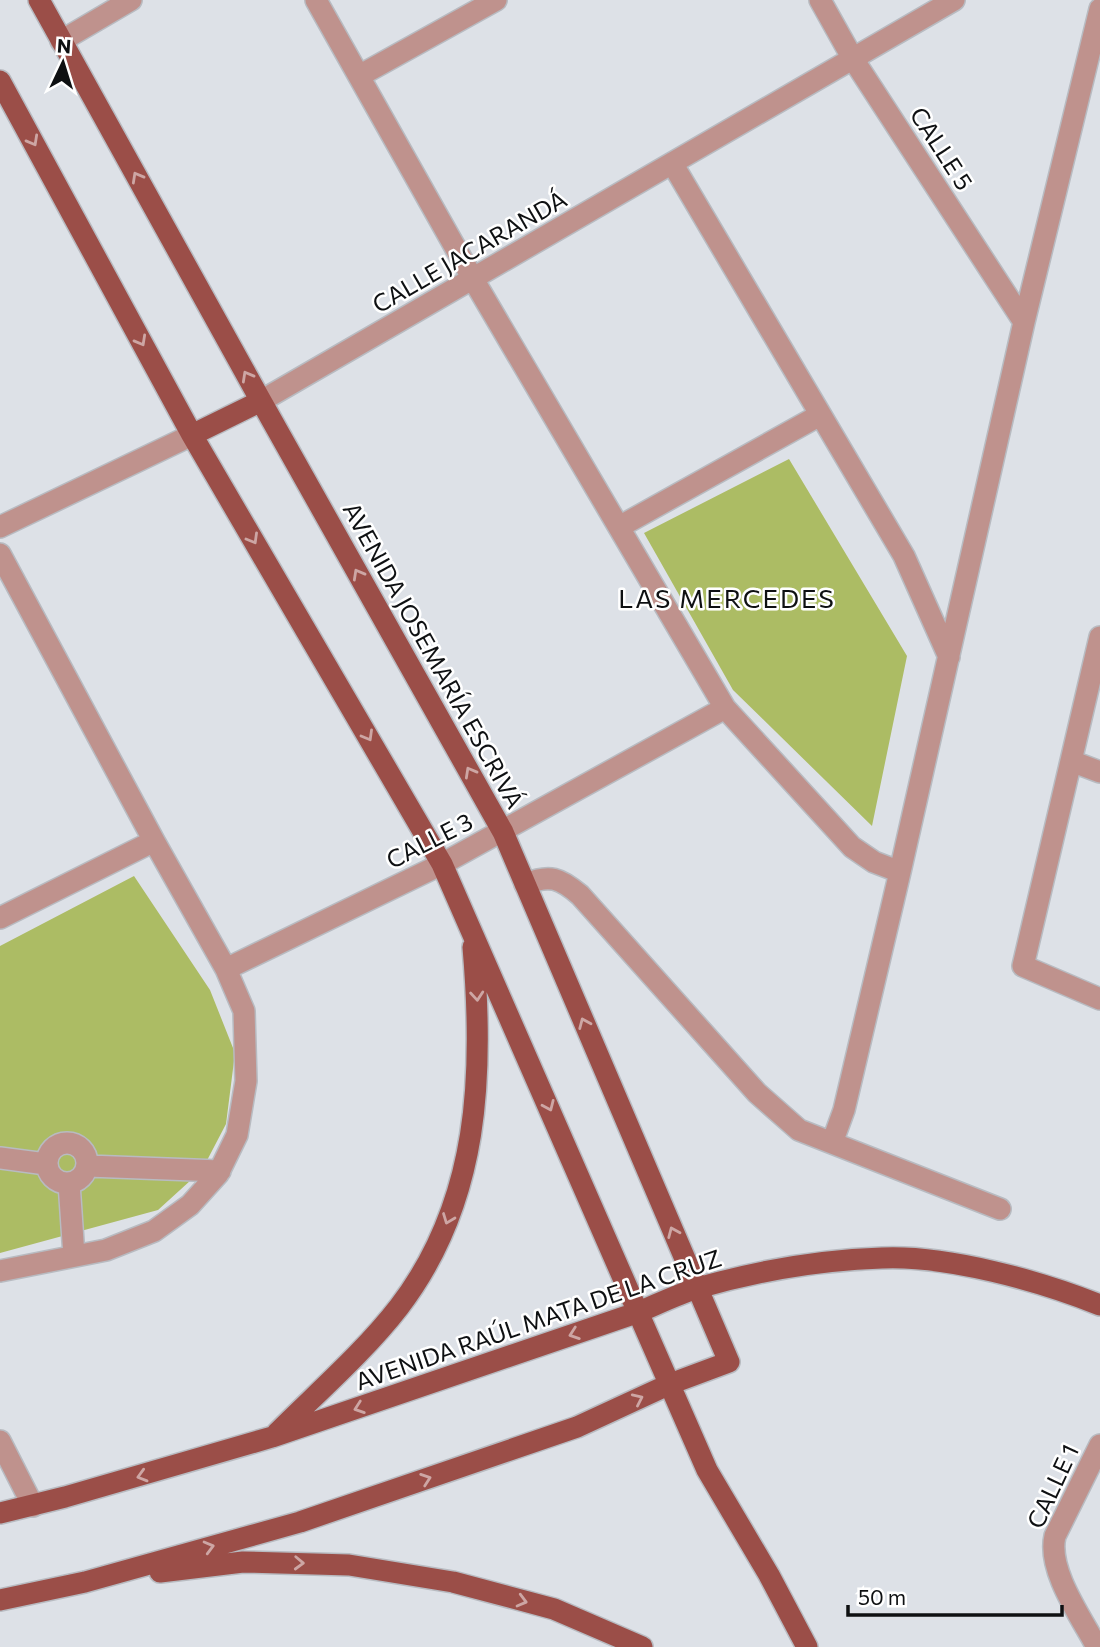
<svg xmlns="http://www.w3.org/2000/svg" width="1100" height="1647" font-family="Commissioner,sans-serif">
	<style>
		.green { fill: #acbc64 }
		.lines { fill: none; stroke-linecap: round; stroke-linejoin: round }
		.minor-casing { stroke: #b8bbc1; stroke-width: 24 }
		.major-casing { stroke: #b8bbc1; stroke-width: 24 }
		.minor { stroke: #bf928d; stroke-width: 21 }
		.major { stroke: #9b4e48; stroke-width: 21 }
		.oneway { stroke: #cda6a4 }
		.labels { text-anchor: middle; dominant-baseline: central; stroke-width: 5; stroke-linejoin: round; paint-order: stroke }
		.street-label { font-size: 24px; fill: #0e1012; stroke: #fff }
		.neighbourhood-label { font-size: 26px; letter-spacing: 2px; fill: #0e1012; stroke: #fff }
	</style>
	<rect width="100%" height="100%" fill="#dde1e7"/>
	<!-- green -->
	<path class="green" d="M 789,459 L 907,656 L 872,826 L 733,690 L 644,533 Z
		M 134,876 L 210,990 L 235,1053 L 226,1124 L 202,1170 L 158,1210 L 0,1253 L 0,946 Z"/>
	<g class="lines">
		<!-- minor casing -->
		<g class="minor-casing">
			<path id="minor" d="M 316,0 L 473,279 L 725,708 L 852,847 L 874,862 L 900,872
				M 820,0 L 853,59 L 1024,322
				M 61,41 L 131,0
				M 359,76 L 496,0
				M 672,163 L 904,556 L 949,657
				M 261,401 L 954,0
				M 0,527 L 192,435
				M 619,527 L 820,415
				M 0,554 L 154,841 L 226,969 L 244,1011 L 246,1081 L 237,1135 L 218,1174 L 190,1205 L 154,1231 L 106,1250 L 0,1271
				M 1100,637 L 1023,966 L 1100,999
				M 1071,761 L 1100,772
				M 525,884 C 550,874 560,878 580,895 L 757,1093 L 799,1130 L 1000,1209
				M 0,918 L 154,841
				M 226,969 L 442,864 L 725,708
				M47 1163a20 20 0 1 1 40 0a20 20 0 1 1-40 0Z
				M 832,1143 L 844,1110 L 900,872 L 1024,322 L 1100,9
				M 0,1158 L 46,1164
				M 88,1166 L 220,1171
				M 69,1183 L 74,1256
				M 0,1441 L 33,1506
				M 1097,1647 C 1081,1617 1047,1570 1055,1536 L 1100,1445"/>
		</g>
		<!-- major casing -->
		<g class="major-casing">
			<path id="major" d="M 0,81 L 192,435 L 442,864 L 707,1470 L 769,1575 L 807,1647
				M 192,435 L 261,401
				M 277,1433 C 317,1393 365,1351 399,1307 C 480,1201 484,1074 473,947
				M 0,1513 L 65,1497 L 272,1437 L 639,1312 C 658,1304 678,1294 698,1288 C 757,1271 821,1260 882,1258 C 947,1255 1040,1281 1100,1305
				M 160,1572 L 243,1562 L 349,1565 L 453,1582 L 554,1609 L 642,1647
				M 0,1600 L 85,1582 L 300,1522 L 577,1427 L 670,1384 L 729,1362 L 503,832 L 261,401 L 39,0"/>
		</g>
		<!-- minor -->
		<use href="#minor" class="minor"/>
		<!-- major -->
		<use href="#major" class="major"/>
	</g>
	<!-- one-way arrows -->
	<defs><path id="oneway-chevron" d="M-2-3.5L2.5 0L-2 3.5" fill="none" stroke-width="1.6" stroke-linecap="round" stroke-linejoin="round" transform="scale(1.75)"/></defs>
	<g class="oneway">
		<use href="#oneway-chevron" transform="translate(33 141) rotate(61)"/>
		<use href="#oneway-chevron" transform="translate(137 177) rotate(-119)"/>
		<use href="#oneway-chevron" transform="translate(141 341) rotate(61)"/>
		<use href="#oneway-chevron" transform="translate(247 376) rotate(-119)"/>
		<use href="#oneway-chevron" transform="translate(253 539) rotate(60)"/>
		<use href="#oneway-chevron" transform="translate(358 574) rotate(-119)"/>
		<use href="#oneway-chevron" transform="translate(368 736) rotate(60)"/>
		<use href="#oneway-chevron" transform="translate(470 772) rotate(-119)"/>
		<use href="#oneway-chevron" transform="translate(477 996) rotate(85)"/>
		<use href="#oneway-chevron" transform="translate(584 1023) rotate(-113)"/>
		<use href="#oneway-chevron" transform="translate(549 1106) rotate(66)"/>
		<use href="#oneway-chevron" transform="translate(448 1219) rotate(111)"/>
		<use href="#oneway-chevron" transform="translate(673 1232) rotate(-113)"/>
		<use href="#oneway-chevron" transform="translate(574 1334) rotate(161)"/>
		<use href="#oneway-chevron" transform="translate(638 1399) rotate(-25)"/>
		<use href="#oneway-chevron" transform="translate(359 1408) rotate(161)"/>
		<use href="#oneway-chevron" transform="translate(142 1476) rotate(164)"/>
		<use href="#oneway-chevron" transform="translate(426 1479) rotate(-19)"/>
		<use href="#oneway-chevron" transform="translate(209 1547) rotate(-15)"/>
		<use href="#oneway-chevron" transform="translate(299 1563) rotate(2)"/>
		<use href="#oneway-chevron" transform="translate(522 1601) rotate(15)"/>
	</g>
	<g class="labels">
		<!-- street labels -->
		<g class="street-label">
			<text transform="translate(942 148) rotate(57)">CALLE 5</text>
			<text transform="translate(469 251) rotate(-30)">CALLE JACARANDÁ</text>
			<text transform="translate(434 655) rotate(61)">AVENIDA JOSEMARÍA ESCRIVÁ</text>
			<text transform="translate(429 840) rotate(-27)">CALLE 3</text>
			<text transform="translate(538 1319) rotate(-19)">AVENIDA RAÚL MATA DE LA CRUZ</text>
			<text transform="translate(1052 1486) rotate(-65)">CALLE 1</text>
		</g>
		<!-- neighbourhood labels -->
		<g class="neighbourhood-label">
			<text x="727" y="597">LAS MERCEDES</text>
		</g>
	</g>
	<!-- north arrow -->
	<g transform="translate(63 63) rotate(4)" stroke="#ffffff" stroke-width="5" paint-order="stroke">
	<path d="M0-5L12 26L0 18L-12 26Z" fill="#0e1012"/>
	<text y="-10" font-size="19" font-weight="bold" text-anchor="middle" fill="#0e1012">N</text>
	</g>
	<!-- scale -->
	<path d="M848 1605v10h214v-10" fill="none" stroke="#0e1012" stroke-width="3.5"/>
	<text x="858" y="1605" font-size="21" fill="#0e1012" stroke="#ffffff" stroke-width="5" paint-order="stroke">50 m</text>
</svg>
